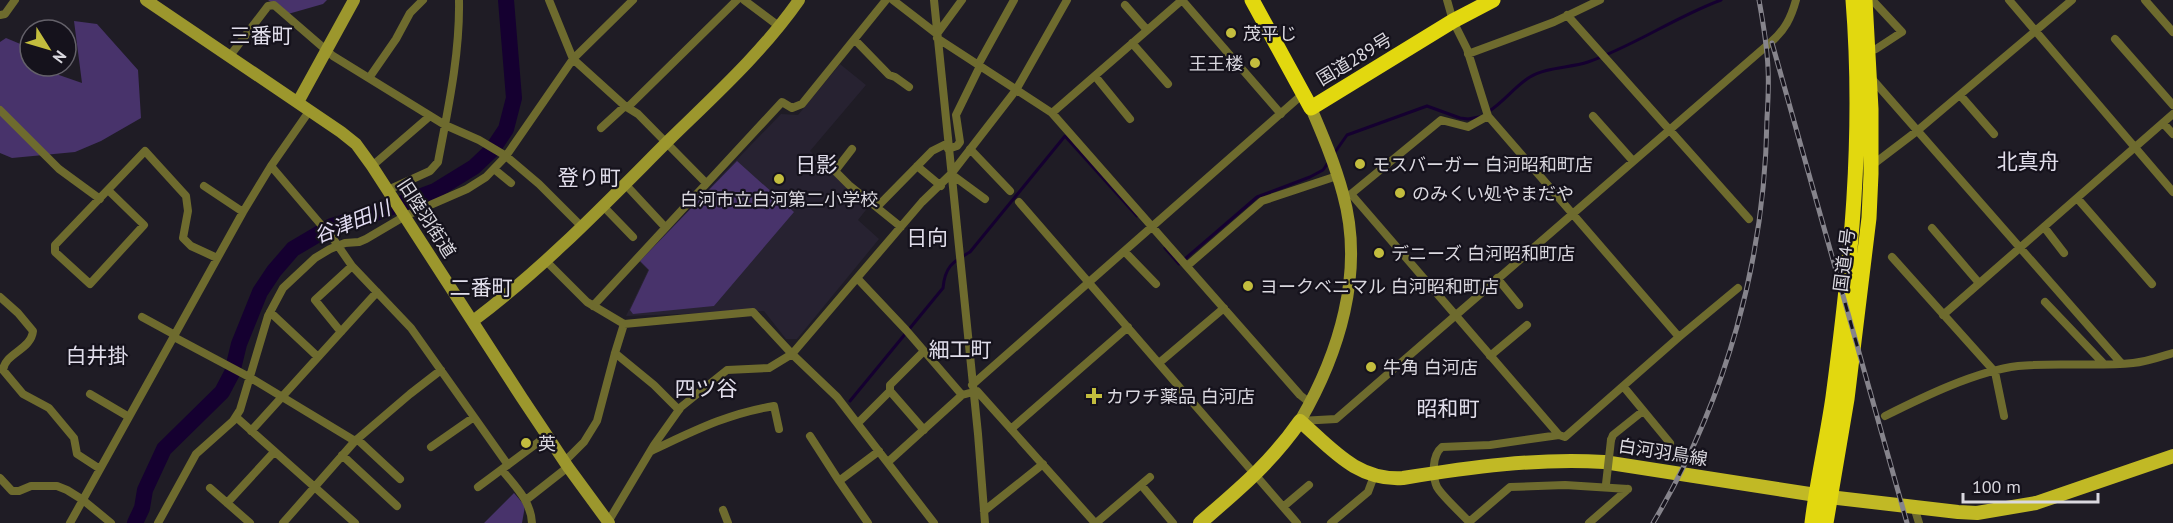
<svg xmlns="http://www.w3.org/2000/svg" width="2173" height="523" font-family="'PT Sans','Noto Sans JP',sans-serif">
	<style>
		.built { fill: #272231 }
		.green { fill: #48336b }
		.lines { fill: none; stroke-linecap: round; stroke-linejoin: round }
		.stream { stroke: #150030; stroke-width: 3 }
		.river { stroke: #150030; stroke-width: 16 }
		.street { stroke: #6e6b2e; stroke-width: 8 }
		.secondary { stroke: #9c972d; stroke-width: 12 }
		.primary { stroke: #c1b925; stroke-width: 14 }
		.highway { stroke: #e2d80f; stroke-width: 15 }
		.rail-casing { stroke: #86848c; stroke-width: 5 }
		.rail { stroke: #15121c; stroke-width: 3; stroke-dasharray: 9; stroke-linecap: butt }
		.street-bridge { stroke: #6e6b2e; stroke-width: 8 }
		.poi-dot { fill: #c3bd3e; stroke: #15121c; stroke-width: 2 }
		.labels { text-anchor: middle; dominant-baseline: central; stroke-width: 4.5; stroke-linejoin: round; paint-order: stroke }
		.poi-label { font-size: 18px; fill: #dad8df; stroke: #15121c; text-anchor: start }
		.street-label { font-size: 18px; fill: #dad8df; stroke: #15121c }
		.water-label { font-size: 20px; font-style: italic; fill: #e3ddf3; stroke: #15121c }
		.quarter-label { font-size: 21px; fill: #e1deeb; stroke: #15121c }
	</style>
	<rect width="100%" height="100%" fill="#1f1c25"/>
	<!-- built -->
	<path class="built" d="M 840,64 L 866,85 L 810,151 L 869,206 L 858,220 L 879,239 L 797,339 L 786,339 L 764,311 L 626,316 L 648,270 L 639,261 L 781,114 L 798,115 Z"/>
	<!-- green -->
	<path class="green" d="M 268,0 L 327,0 L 323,4 L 288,14 Z
		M 74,21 L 97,24 L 138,70 L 141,118 L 101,141 L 75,152 L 12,158 L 0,153 L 0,42 L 6,38 L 30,48 L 30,66 L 53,66 L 59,75 L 82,83 Z
		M 737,161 L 794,212 L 714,306 L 633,314 L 630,310 L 649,270 L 640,261 Z
		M 514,493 L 525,506 L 522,523 L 484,523 Z"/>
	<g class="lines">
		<!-- stream -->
		<path class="stream" d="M 1488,112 C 1504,102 1515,86 1530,77 C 1546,67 1570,68 1588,62 C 1634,46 1675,17 1721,0
			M 1333,155 L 1347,135 L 1427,106 L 1460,118 L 1468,119 L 1479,117
			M 1165,248 L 1179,264 L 1257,197 L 1310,177 L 1323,170 L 1328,163
			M 850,401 L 943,288 C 945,267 952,262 970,252 L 1065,136 L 1137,216"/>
		<!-- river -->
		<path class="river" d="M 135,523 L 142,508 L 145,490 L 164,449 L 222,392 L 232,373 L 239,344 L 260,292 L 274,271 L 293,249 L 332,226 L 376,213 L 435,191 L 474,167 L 492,150 L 506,129 L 514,98 L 506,0"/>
		<!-- street -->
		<path class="street" d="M 549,0 L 573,59 L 625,106 L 629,106 L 737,0
			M 744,0 L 780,27
			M 893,0 L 937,34
			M 934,0 L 978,434 L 985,523
			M 1182,0 L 1281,114
			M 1865,0 L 1874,2 L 1902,32 L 1876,49 L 1867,51
			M 2009,0 L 2173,192
			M 2145,0 L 2173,32
			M 1125,5 L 1147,30
			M 0,15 L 5,14 L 15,0
			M 1567,15 L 1749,219
			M 937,34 L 962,0
			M 937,38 L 1052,113 L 1300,395 L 1310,403
			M 2115,39 L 2173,105
			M 855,40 L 889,75 L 895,77 L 909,87
			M 1132,43 L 1168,84
			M 1468,54 L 1554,22 L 1600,0
			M 229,57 L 268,6 L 274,5 L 333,56 L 445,125 L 479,140 L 506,156 L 539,184 L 582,227
			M 978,65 L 1014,0
			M 1095,76 L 1130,119
			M 369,78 L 396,39 L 410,13 L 423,0
			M 1869,79 L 1873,80 L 2121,363
			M 1960,95 L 1994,134
			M 0,110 L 59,169 L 100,199
			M 1052,113 L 1182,0
			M 1593,116 L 1633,161
			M 2163,123 L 2173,134
			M 601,128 L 625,106 L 638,114 L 706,183
			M 852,149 L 835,171 L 849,185 L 901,227
			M 948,149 L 957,146 L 960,142 L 956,115 L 980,66
			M 970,149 L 1010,191
			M 271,166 L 334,240 L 352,266 L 411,328 L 508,465
			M 372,166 L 430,116
			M 917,166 L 941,186
			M 1871,166 L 1917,131 L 2072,0
			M 494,169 L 511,183
			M 951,174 L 985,199
			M 625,184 L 665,227
			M 204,186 L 243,212
			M 108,190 L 144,225 L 90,284 L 55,252 L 55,245 L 145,151 L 186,196 L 188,211 L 183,238 L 191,246 L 217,258
			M 388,190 L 430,171 L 438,162 C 448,109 460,54 459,0
			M 1351,194 L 1441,120 L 1468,127 L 1488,116
			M 1344,196 L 1351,194 L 1559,435 L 1565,437 L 1679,337 L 1488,116 L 1467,49 L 1453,21 L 1447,0
			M 2077,198 L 2152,284
			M 1019,202 L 1297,523
			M 603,206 L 633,237
			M 877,207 L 932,151 L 948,143
			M 2044,227 L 2064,253
			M 1932,228 L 1979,283
			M 1125,252 L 1156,284
			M 1892,257 L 1995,372 L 2004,416
			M 547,262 L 587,302 L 624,324 L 753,312 L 792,354 L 837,397 L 934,523
			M 1187,266 L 1262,201 L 1337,176
			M 857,278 L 906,330 L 962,395
			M 1497,278 L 1519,305
			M 0,297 L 18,313 L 33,331 C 31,350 5,353 3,370 L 23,394 L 49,408 L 74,438 L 77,454 L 100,469
			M 2045,302 L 2103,363
			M 593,306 L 782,102 L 792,108 L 802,104 L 886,0
			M 270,312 L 318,357
			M 1943,315 L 2173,114
			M 142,317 L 175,335
			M 341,332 L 315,300 L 352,266
			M 174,337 L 251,378 L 355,441
			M 1679,337 L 1738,288
			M 615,353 L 654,385 L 679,410
			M 1490,356 L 1527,325
			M 1159,363 L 1224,308
			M 972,385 L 1304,93
			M 1623,386 L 1670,443
			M 90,394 L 129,417
			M 1885,416 C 1923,397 1976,371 2018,366 C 2056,362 2095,367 2133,363 C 2146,362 2160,357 2173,353
			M 236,417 L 355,523
			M 1300,421 L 1336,419 L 1771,42 C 1785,30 1791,18 1796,0
			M 858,423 L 890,391
			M 1011,429 L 1128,327
			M 924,430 L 890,391 L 890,385 L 924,351
			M 251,431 L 377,292
			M 810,436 L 839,481 L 868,523
			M 357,439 L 400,479
			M 1611,440 L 1613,435 L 1643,411
			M 431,447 L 474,417
			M 651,451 C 694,431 726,414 774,406 L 779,429
			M 342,455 L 397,506
			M 565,461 L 584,442 L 597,421 L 615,353 L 624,324
			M 888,462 L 962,395 L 977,391 L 1095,523
			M 502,470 C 515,486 531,501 532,523
			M 0,478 L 12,491 L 19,491 L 31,486 L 57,486 L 67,490 L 83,500 L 111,523
			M 839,481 L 879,451
			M 1142,486 L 1173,523
			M 478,487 L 548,435
			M 210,488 L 250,523
			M 526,500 L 568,467
			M 227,503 L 274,452
			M 1283,507 L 1309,485
			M 1914,507 L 1919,523
			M 723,510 L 728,523
			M 984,511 L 1043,464
			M 608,522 L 654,445 L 681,407 L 727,370 L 769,368 L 792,354 L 922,202 L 951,174 L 1016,90 L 1067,0
			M 1469,522 L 1510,487 L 1565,485 L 1628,489
			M 70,523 L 243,212 L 271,166 L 310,110
			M 158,523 L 196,454 L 233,421 L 240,410 L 268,316 L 283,288 L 315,258 L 330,249 L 345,243 L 359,242 L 366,239 L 405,216 L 467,189 L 486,177 L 506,156 L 573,59 L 633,0
			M 283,523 L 355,441 L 410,394 L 441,370
			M 1096,523 L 1150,477
			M 1331,523 L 1368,492 L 1374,476
			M 1470,523 C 1462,514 1442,496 1437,487 C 1432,476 1432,455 1442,447 L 1490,445 L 1559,435
			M 1589,523 L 1628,489"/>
		<!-- secondary -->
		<path class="secondary" d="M 146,0 L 341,132 L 356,144 L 372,166 L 522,398 L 568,467 L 609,523
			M 298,102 L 354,0
			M 473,321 C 545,267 605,204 668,141 C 714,96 762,53 799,0
			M 1300,421 C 1339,354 1365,272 1343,194 C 1335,164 1323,136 1311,108"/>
		<!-- primary -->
		<path class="primary" d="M 1200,523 C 1238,490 1270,464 1300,421 C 1332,449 1357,481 1403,478 C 1470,467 1537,458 1604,462 L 1829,497 L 1958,512 L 1977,513 L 2036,503 L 2173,456"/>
		<!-- highway -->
		<path class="highway" d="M 1252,0 L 1311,108 L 1453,21 L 1493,0
			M 1812,523 C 1817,481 1827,439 1833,397 C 1851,262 1864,137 1853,0
			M 1826,523 L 1847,399 L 1869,218 L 1871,174 L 1871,109 L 1865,0"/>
		<!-- rail casing -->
		<g class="rail-casing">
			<path id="rail" d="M 1772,43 L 1907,523
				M 1653,523 C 1726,400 1765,261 1767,118 C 1768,102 1769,85 1768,68 C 1767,45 1763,22 1759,0"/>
		</g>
		<!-- rail -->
		<use href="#rail" class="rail"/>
		<!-- street-bridge -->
		<path class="street-bridge" d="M 1606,484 L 1611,440"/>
	</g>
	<!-- markers -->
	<g class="poi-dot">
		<circle cx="1231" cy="33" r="6"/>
		<circle cx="1255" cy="63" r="6"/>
		<circle cx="1360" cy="164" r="6"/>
		<circle cx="779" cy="179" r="6"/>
		<circle cx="1400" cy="193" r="6"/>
		<circle cx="1379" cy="253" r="6"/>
		<circle cx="1248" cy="286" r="6"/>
		<circle cx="1371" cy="367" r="6"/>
		<path d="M1091 387h6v6h6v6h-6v6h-6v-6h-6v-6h6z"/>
		<circle cx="526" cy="443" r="6"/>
	</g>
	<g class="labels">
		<!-- poi labels -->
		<g class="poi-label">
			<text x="1243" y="33">茂平じ</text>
			<text x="1243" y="63" text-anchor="end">王王楼</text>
			<text x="1372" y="164">モスバーガー 白河昭和町店</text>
			<text x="1412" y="193">のみくい処やまだや</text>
			<text x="779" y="199" text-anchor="middle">白河市立白河第二小学校</text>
			<text x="1391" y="253">デニーズ 白河昭和町店</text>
			<text x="1260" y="286">ヨークベニマル 白河昭和町店</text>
			<text x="1383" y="367">牛角 白河店</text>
			<text x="1106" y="396">カワチ薬品 白河店</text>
			<text x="538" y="443">英</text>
		</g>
		<!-- street labels -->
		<g class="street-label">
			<text transform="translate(1354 59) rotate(-31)">国道289号</text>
			<text transform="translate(427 218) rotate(57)">旧陸羽街道</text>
			<text transform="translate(1844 260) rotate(-83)">国道4号</text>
			<text transform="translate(1663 452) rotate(9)">白河羽鳥線</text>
		</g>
		<!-- water labels -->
		<g class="water-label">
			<text transform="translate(352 222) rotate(-22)">谷津田川</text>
		</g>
		<!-- quarter labels -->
		<g class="quarter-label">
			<text x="261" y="35">三番町</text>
			<text x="2028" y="161">北真舟</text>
			<text x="816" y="164">日影</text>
			<text x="589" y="177">登り町</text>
			<text x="927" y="237">日向</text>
			<text x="481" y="287">二番町</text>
			<text x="960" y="349">細工町</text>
			<text x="97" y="355">白井掛</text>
			<text x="706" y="388">四ツ谷</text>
			<text x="1448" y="408">昭和町</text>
		</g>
	</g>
	<!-- north arrow -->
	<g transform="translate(48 48) rotate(127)"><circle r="28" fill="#15121c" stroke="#64616a" stroke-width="1.5"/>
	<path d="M0-4.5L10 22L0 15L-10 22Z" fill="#c3bd3e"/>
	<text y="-9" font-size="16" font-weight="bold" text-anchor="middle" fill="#dad8df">N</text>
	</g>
	<!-- scale -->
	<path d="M1963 493v9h135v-9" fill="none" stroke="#dad8df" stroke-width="3"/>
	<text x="1972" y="493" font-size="18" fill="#dad8df" stroke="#15121c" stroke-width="4.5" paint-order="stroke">100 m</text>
</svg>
